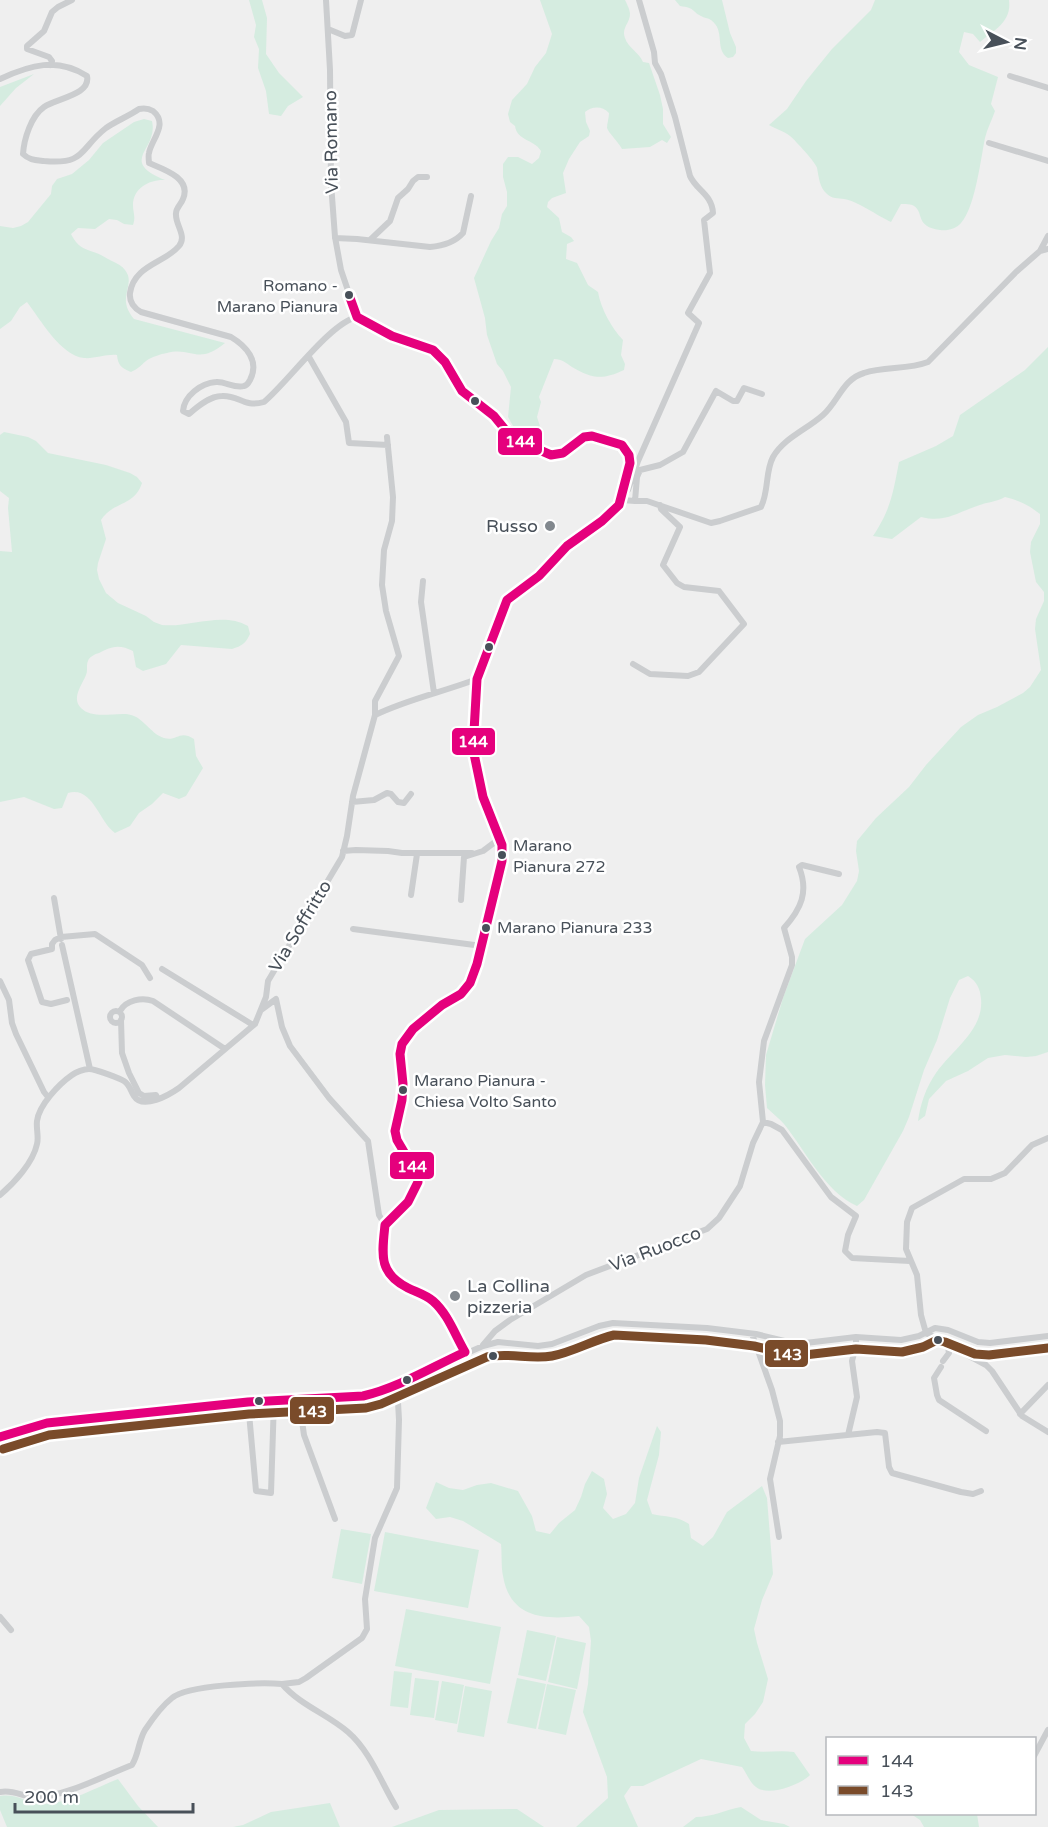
<svg xmlns="http://www.w3.org/2000/svg" width="1048" height="1827" font-family="'Varela Round',sans-serif">
	<style>
		.green { fill: #d5ece0 }
		.lines { fill: none; stroke-linecap: round; stroke-linejoin: round }
		.minor { stroke: #cbcdcf; stroke-width: 6 }
		.bus-1-casing { stroke: #fff; stroke-width: 14 }
		.bus-2-casing { stroke: #fff; stroke-width: 14 }
		.bus-1 { stroke: #e5007d; stroke-width: 9 }
		.bus-2 { stroke: #7a4b2a; stroke-width: 9 }
		.bus-dot { fill: #485059; stroke: #fff; stroke-width: 2 }
		.poi-dot { fill: #82888e; stroke: #fff; stroke-width: 2 }
		.labels { text-anchor: middle; dominant-baseline: central; stroke-width: 5; stroke-linejoin: round; paint-order: stroke }
		.bus-label { font-size: 16px; fill: #485059; stroke: #fff; text-anchor: start }
		.street-label { font-size: 18px; fill: #485059; stroke: #fff }
		.poi-label { font-size: 18px; fill: #485059; stroke: #fff; text-anchor: end }
		.line-badge { stroke: #fff; stroke-width: 2 }
		.badge-label { font-size: 16px; text-anchor: middle; font-weight: bold; fill: #fff }
	</style>
	<rect width="100%" height="100%" fill="#efefef"/>
	<!-- green -->
	<path class="green" d="M 249,0 L 262,0 L 267,18 L 266,54 L 279,73 L 303,97 L 288,106 L 281,116 L 269,114 L 266,91 L 258,68 L 259,49 L 254,37 L 256,25 Z
		M 540,0 L 625,0 C 627,4 630,10 630,14 C 630,23 621,28 625,38 C 628,48 639,52 643,62 L 649,63 L 660,95 L 663,109 L 663,124 L 671,137 L 667,143 L 662,140 L 650,147 L 622,149 C 619,143 608,132 607,128 C 607,123 609,118 609,113 C 602,106 593,106 585,112 L 586,122 L 590,131 L 589,136 L 580,142 L 569,159 L 563,173 L 566,193 L 552,198 L 548,202 L 547,207 L 559,218 L 562,232 L 571,237 L 574,241 L 567,244 L 566,259 L 577,263 L 588,285 L 598,292 C 601,309 611,327 623,340 L 621,355 L 625,364 L 624,370 C 603,380 592,379 572,367 C 566,363 562,359 554,359 L 539,397 L 541,402 L 537,417 L 540,426 L 532,433 L 525,428 L 517,433 L 508,417 L 511,387 L 503,371 L 497,364 L 487,335 L 485,318 L 474,278 L 491,241 L 499,228 L 502,214 L 507,206 L 507,192 L 503,177 L 503,164 L 508,157 L 518,157 L 532,164 L 539,158 L 541,151 C 534,139 517,141 515,126 L 510,122 L 508,114 L 512,100 L 527,84 L 535,67 L 546,53 L 552,34 Z
		M 675,0 L 722,0 L 730,33 L 736,47 L 736,53 L 733,57 L 728,58 C 714,49 726,31 711,20 C 708,18 704,18 701,16 C 691,11 696,8 680,6 Z
		M 875,0 L 1009,0 C 1012,22 994,30 980,42 L 973,34 L 964,32 L 959,52 L 969,65 L 998,77 L 991,104 L 995,111 C 992,120 987,129 985,138 C 981,158 975,208 961,223 C 956,229 947,231 940,230 C 915,227 924,212 914,206 C 911,204 905,204 901,204 L 891,222 C 878,216 857,201 844,199 C 838,198 832,199 827,194 C 819,187 819,177 817,168 C 817,164 795,140 790,136 C 784,131 776,129 769,125 L 787,109 L 806,81 L 832,49 L 871,10 Z
		M 34,74 L 16,88 L 0,106 L 0,87 Z
		M 144,119 L 152,121 C 159,150 117,160 165,180 C 150,179 133,188 133,205 C 133,213 136,217 133,225 L 124,224 L 117,220 L 109,219 L 95,229 L 78,228 L 71,234 C 80,251 86,248 101,255 C 105,257 109,260 114,262 C 118,264 122,266 125,270 C 137,285 115,297 134,319 L 225,343 C 198,366 191,346 167,353 C 161,354 151,357 146,361 C 140,366 138,369 131,372 C 121,368 118,365 117,355 C 106,354 94,359 84,358 C 61,356 40,319 27,302 L 20,307 L 11,321 L 0,329 L 0,226 L 13,228 L 21,226 L 28,222 L 51,194 L 52,186 L 57,179 L 72,174 L 89,160 L 103,143 L 134,122 Z
		M 1048,347 L 1048,1052 L 1036,1056 L 1026,1057 L 1005,1055 L 988,1058 L 968,1071 L 946,1081 L 929,1099 L 925,1116 L 918,1121 C 920,1105 926,1087 936,1073 C 952,1050 984,1030 981,999 C 980,988 977,982 968,976 L 959,980 L 950,998 L 937,1040 L 924,1070 L 909,1117 L 903,1131 L 864,1200 L 857,1206 C 825,1192 805,1150 784,1124 C 779,1118 772,1113 767,1108 L 765,1085 L 766,1055 L 783,998 L 805,939 L 842,905 L 857,881 L 859,871 L 856,851 L 857,841 L 876,818 L 909,787 L 926,765 L 961,727 L 978,715 L 997,707 L 1023,693 L 1030,687 L 1041,670 L 1035,629 L 1036,619 L 1044,601 L 1044,592 L 1036,582 L 1030,552 L 1031,542 L 1040,524 L 1040,514 C 1030,506 1018,500 1005,497 C 996,502 987,502 977,506 C 956,513 945,523 921,517 L 892,539 L 873,536 C 891,509 893,493 899,462 L 936,446 L 953,436 L 960,415 L 1025,370 Z
		M 4,432 L 28,437 L 36,441 L 48,453 L 106,465 L 130,473 L 137,477 L 142,483 C 135,506 112,502 101,520 L 106,539 L 98,563 L 97,570 L 99,579 L 106,593 L 118,603 L 146,616 L 154,622 L 162,625 C 189,628 222,611 248,626 L 250,634 C 246,643 242,646 232,649 L 181,645 L 166,664 L 143,671 L 136,667 L 133,651 C 120,644 111,646 99,653 C 95,654 89,657 88,661 C 86,665 88,670 86,675 C 82,685 71,698 81,708 C 92,719 112,713 126,714 C 143,715 150,734 164,738 C 177,742 179,729 194,739 L 196,756 L 203,768 L 186,796 L 179,799 L 163,793 L 152,804 L 139,813 L 130,826 L 115,833 C 99,822 93,786 68,793 L 62,808 L 54,809 L 24,797 L 0,802 L 0,551 L 12,552 L 8,508 L 9,498 L 0,491 L 0,435 Z
		M 657,1426 L 661,1432 L 659,1455 L 647,1500 L 652,1514 C 665,1517 678,1516 689,1524 L 691,1538 L 703,1546 L 713,1537 L 727,1512 L 762,1486 L 767,1498 L 773,1574 L 762,1600 L 754,1629 L 757,1643 L 768,1679 L 763,1702 L 755,1714 L 745,1724 L 744,1738 L 751,1751 C 766,1753 779,1750 794,1752 L 810,1775 C 800,1785 768,1797 756,1787 C 750,1783 746,1772 742,1767 L 701,1759 L 643,1786 L 631,1786 L 624,1796 L 638,1827 L 576,1827 L 608,1798 L 607,1777 L 583,1712 L 588,1684 L 591,1641 L 589,1627 L 579,1616 C 544,1620 510,1618 503,1576 C 501,1566 502,1554 501,1544 L 463,1521 L 450,1517 L 436,1519 L 426,1508 L 436,1482 L 449,1488 L 463,1490 L 477,1485 L 491,1483 L 518,1491 L 532,1516 L 536,1531 L 550,1534 L 559,1523 L 575,1510 L 581,1497 L 585,1484 L 592,1471 L 604,1479 L 607,1494 L 603,1508 L 613,1519 L 626,1514 L 635,1503 L 639,1478 Z
		M 341,1529 L 371,1534 L 362,1584 L 332,1578 Z
		M 385,1532 L 479,1550 L 468,1608 L 374,1591 Z
		M 406,1609 L 501,1627 L 490,1684 L 395,1666 Z
		M 527,1630 L 556,1636 L 546,1681 L 518,1675 Z
		M 557,1637 L 586,1643 L 577,1689 L 548,1682 Z
		M 394,1671 L 412,1673 L 408,1708 L 390,1706 Z
		M 415,1678 L 439,1681 L 434,1718 L 410,1715 Z
		M 517,1678 L 546,1684 L 536,1729 L 507,1723 Z
		M 442,1681 L 464,1685 L 457,1724 L 435,1720 Z
		M 547,1684 L 576,1690 L 566,1735 L 538,1729 Z
		M 465,1686 L 492,1691 L 484,1737 L 457,1732 Z
		M 118,1779 L 138,1806 L 158,1827 L 7,1827 L 0,1810 L 0,1796 C 19,1793 32,1806 46,1804 C 71,1802 95,1788 118,1779 Z
		M 330,1803 L 340,1827 L 233,1827 L 243,1825 L 271,1812 Z
		M 741,1807 L 761,1820 L 784,1824 L 790,1827 L 683,1827 L 696,1817 C 712,1817 725,1810 741,1807 Z
		M 517,1809 L 544,1827 L 392,1827 L 439,1810 Z
		M 911,1814 L 977,1814 L 979,1827 L 924,1827 L 920,1820 Z"/>
	<g class="lines">
		<!-- minor -->
		<path class="minor" d="M 326,0 L 330,70 L 331,183 L 335,237 L 341,270 L 357,317 L 392,336 L 433,350 L 445,362 L 462,391 L 494,416 L 512,438 L 523,444 L 551,455 L 557,455 L 563,453 L 584,437 L 592,436 L 622,445 L 629,455 L 630,463 L 619,505 L 602,521 L 567,546 L 539,576 L 529,584 L 513,594 L 507,600 L 477,679 L 473,749 L 479,782 L 483,797 L 502,845 L 502,861 L 477,964 L 470,983 L 461,994 L 442,1005 L 413,1029 L 402,1044 L 400,1054 L 403,1084 L 402,1100 L 395,1131 L 397,1140 L 417,1174 L 418,1182 L 408,1202 L 385,1225 C 381,1264 378,1275 417,1292 C 423,1295 432,1298 436,1304 C 448,1318 456,1337 465,1352
			M 328,29 L 345,36 L 352,35 L 361,0
			M 50,65 L 52,61 L 49,57 L 27,49 L 27,46 L 44,31 L 52,12 L 58,7 L 72,0
			M 1010,76 L 1048,88
			M 0,79 C 30,65 57,57 87,76 C 91,95 57,98 44,107 C 31,116 24,139 23,154 C 29,160 36,160 44,161 C 86,165 79,149 106,128 C 116,121 129,116 139,109 C 144,108 148,108 153,111 C 169,124 151,140 149,153 C 148,154 149,162 149,163 C 163,169 192,178 183,199 C 181,205 175,208 176,215 C 176,226 187,236 179,246 C 165,263 134,265 130,293 C 129,302 134,308 141,312 L 231,337 C 246,346 260,361 250,380 C 248,383 248,385 244,386 C 235,389 225,381 216,382 C 201,383 184,396 183,411 L 189,414 C 198,406 210,396 222,396 C 239,395 244,408 264,402 C 288,382 330,323 357,317
			M 989,143 L 1048,161
			M 335,238 L 357,239 L 430,247 C 442,246 455,242 463,233 L 471,196
			M 370,240 L 390,221 L 398,198 L 408,189 L 413,181 L 418,177 L 427,177
			M 1040,251 L 1048,236
			M 309,357 L 346,422 L 349,443 L 388,445
			M 623,495 L 628,490 L 638,461 L 699,323 L 688,313 L 710,273 L 704,220 L 713,213 C 712,194 696,190 690,176 L 675,117 L 661,74 L 655,63 L 654,52 L 639,0
			M 622,500 L 635,501 L 647,501 L 711,523 L 720,521 L 761,507 C 769,491 765,472 773,457 C 784,438 806,430 823,415 C 838,402 843,379 864,373 C 884,366 908,370 928,362 L 1016,272 L 1040,251 L 1048,249
			M 635,501 L 637,477 L 640,470 L 660,465 L 683,452 L 716,391 L 733,401 L 737,401 L 744,388 L 762,394
			M 423,581 L 421,602 L 434,693
			M 633,664 L 650,674 L 688,676 L 699,672 L 744,624 L 719,591 L 684,587 L 677,583 L 663,565 L 680,527 L 661,509 L 660,505
			M 375,715 L 375,701 L 399,656 L 386,611 L 382,585 L 384,550 L 392,521 L 393,497 L 387,437
			M 352,802 L 374,800 L 387,793 L 391,794 L 398,802 L 404,803 L 411,794
			M 343,851 L 356,850 L 388,851 L 402,853 L 472,853
			M 411,895 L 417,854
			M 54,898 L 61,939
			M 461,900 L 464,857 L 483,851 L 499,839
			M 353,929 L 482,946
			M 62,945 L 90,1069
			M 162,969 L 253,1025
			M 0,981 L 9,1000 L 12,1023 L 16,1034 L 44,1092 L 48,1097
			M 67,1000 L 51,1004 L 42,1002 L 28,960 L 31,954 L 52,949 L 52,944 L 55,940 L 61,937 L 95,934 L 142,965 L 150,978
			M 261,1010 L 276,999 L 282,1027 L 290,1046 L 329,1098 L 368,1141 L 379,1215 L 385,1225
			M110 1017a6 6 0 1 1 12 0a6 6 0 1 1-12 0Z
			M 120,1011 C 126,1000 142,997 153,1001 L 225,1049
			M 121,1020 L 122,1053 L 129,1073 L 139,1093 L 144,1096 L 156,1095 L 158,1099
			M 763,1122 L 771,1124 L 782,1130 L 831,1197 L 856,1216 L 848,1235 L 845,1251 L 852,1258 L 910,1261
			M 1048,1138 L 1032,1145 L 1005,1173 L 991,1179 L 964,1179 L 912,1208 L 907,1222 L 906,1249 L 917,1275 L 921,1315 L 926,1333 L 986,1365 L 992,1371 L 1022,1416 L 1048,1432
			M 0,1195 C 14,1183 33,1163 37,1144 C 39,1137 36,1129 37,1121 C 39,1105 59,1084 72,1075 C 76,1072 84,1069 89,1069 C 95,1069 119,1078 124,1081 C 130,1085 130,1090 134,1096 C 143,1110 169,1095 179,1088 L 255,1024 L 266,997 L 268,981 L 342,857 L 347,836 L 353,796 L 375,715 C 408,699 443,692 477,679
			M 752,1334 L 772,1390 L 780,1421 L 780,1436 L 770,1479 L 779,1537
			M 483,1345 L 495,1331 L 510,1320 L 586,1275 L 707,1229 L 719,1218 L 740,1186 L 753,1143 L 763,1122 L 759,1082 L 764,1041 L 792,965 L 792,957 L 784,928 C 801,909 809,892 799,867 L 802,865 L 839,874
			M 943,1361 L 949,1353 L 948,1347 L 944,1343
			M 941,1367 L 934,1378 L 937,1395 L 939,1400 L 986,1431
			M 299,1400 L 304,1435 L 335,1519
			M 248,1402 L 256,1491 L 271,1493 L 274,1400
			M 1020,1414 L 1048,1385
			M 848,1435 L 857,1397 L 852,1361 L 856,1346 L 856,1337
			M 0,1437 L 47,1423 L 248,1402 L 363,1396 L 376,1393 L 483,1346 L 498,1342 L 538,1346 L 552,1344 L 599,1326 L 613,1323 L 707,1328 L 756,1334 L 797,1344 L 856,1337 L 901,1340 L 919,1336 L 935,1328 L 948,1330 L 978,1342 L 990,1343 L 1048,1336
			M 778,1442 L 877,1432 L 885,1433 L 889,1467 L 892,1473 L 961,1492 L 973,1494 L 981,1491
			M 0,1617 L 11,1630
			M 282,1684 L 299,1682 L 306,1678 L 362,1638 L 367,1629 L 365,1599 L 375,1538 L 397,1488 L 399,1420 L 397,1384
			M 1034,1756 L 1048,1730
			M 0,1792 C 15,1789 24,1798 37,1797 C 64,1797 106,1775 132,1765 C 139,1754 138,1742 145,1730 C 151,1721 163,1705 172,1698 C 187,1685 261,1682 282,1684 C 300,1705 327,1714 348,1732 C 370,1751 381,1782 396,1807"/>
		<!-- bus-1 casing -->
		<g class="bus-1-casing">
			<path id="bus-1" d="M 349,295 L 357,317 L 392,336 L 433,350 L 445,362 L 462,391 L 494,416 L 512,438 L 551,455 L 563,453 L 584,437 L 592,436 L 622,445 L 629,455 L 630,463 L 619,505 L 602,521 L 567,546 L 539,576 L 507,600 L 477,679 L 473,749 L 483,797 L 502,845 L 502,861 L 477,964 L 470,983 L 461,994 L 442,1005 L 413,1029 L 402,1044 L 400,1054 L 403,1084 L 402,1100 L 395,1131 L 397,1140 L 417,1174 L 418,1182 L 408,1202 L 385,1225 C 382,1254 378,1273 408,1288 C 416,1292 426,1295 433,1301 C 448,1314 455,1335 465,1352
				M 0,1437 L 47,1423 L 248,1402 L 363,1396 C 398,1388 432,1367 465,1352"/>
		</g>
		<!-- bus-2 casing -->
		<g class="bus-2-casing">
			<path id="bus-2" d="M 3,1449 L 49,1435 L 249,1414 L 366,1408 L 381,1404 L 487,1357 C 509,1352 530,1360 552,1356 C 573,1352 593,1340 614,1335 L 706,1340 L 754,1346 L 796,1356 L 856,1349 L 902,1352 L 923,1347 L 937,1340 L 945,1342 L 975,1354 L 989,1355 L 1048,1348"/>
		</g>
		<!-- bus-1 -->
		<use href="#bus-1" class="bus-1"/>
		<!-- bus-2 -->
		<use href="#bus-2" class="bus-2"/>
	</g>
	<!-- markers -->
	<g class="bus-dot">
		<circle cx="349" cy="295" r="5"/>
		<circle cx="475" cy="401" r="5"/>
		<circle cx="489" cy="647" r="5"/>
		<circle cx="502" cy="855" r="5"/>
		<circle cx="486" cy="928" r="5"/>
		<circle cx="403" cy="1090" r="5"/>
		<circle cx="938" cy="1340" r="5"/>
		<circle cx="493" cy="1356" r="5"/>
		<circle cx="407" cy="1380" r="5"/>
		<circle cx="259" cy="1401" r="5"/>
	</g>
	<g class="poi-dot">
		<circle cx="550" cy="526" r="6"/>
		<circle cx="455" cy="1296" r="6"/>
	</g>
	<g class="labels">
		<!-- bus labels -->
		<g class="bus-label">
			<text x="338" y="286" text-anchor="end">Romano -<tspan x="338" dy="21">Marano Pianura</tspan></text>
			<text x="513" y="846">Marano<tspan x="513" dy="21">Pianura 272</tspan></text>
			<text x="497" y="928">Marano Pianura 233</text>
			<text x="414" y="1081">Marano Pianura -<tspan x="414" dy="21">Chiesa Volto Santo</tspan></text>
		</g>
		<!-- street labels -->
		<g class="street-label">
			<text transform="translate(331 142) rotate(-91)">Via Romano</text>
			<text transform="translate(300 926) rotate(-59)">Via Soffritto</text>
			<text transform="translate(655 1249) rotate(-21)">Via Ruocco</text>
		</g>
		<!-- poi labels -->
		<g class="poi-label">
			<text x="538" y="526">Russo</text>
			<text x="467" y="1286" text-anchor="start">La Collina<tspan x="467" dy="21">pizzeria</tspan></text>
		</g>
	</g>
	<g class="line-badge">
		<rect x="497" y="427" width="46" height="29" rx="6" fill="#e5007d"/>
		<rect x="451" y="727" width="45" height="29" rx="6" fill="#e5007d"/>
		<rect x="389" y="1151" width="46" height="29" rx="6" fill="#e5007d"/>
		<rect x="764" y="1339" width="45" height="29" rx="6" fill="#7a4b2a"/>
		<rect x="289" y="1396" width="46" height="29" rx="6" fill="#7a4b2a"/>
	</g>
	<g class="badge-label">
		<text x="520" y="447">144</text>
		<text x="473" y="747">144</text>
		<text x="412" y="1172">144</text>
		<text x="787" y="1360">143</text>
		<text x="312" y="1417">143</text>
	</g>
	<!-- legend -->
	<rect x="826" y="1737" width="210" height="78" fill="#ffffff" stroke="#b6b9bd" stroke-width="1.5"/>
	<rect x="838" y="1756" width="30" height="9" fill="#e5007d" stroke="#b6b9bd" stroke-width="1.5"/>
	<text x="880" y="1767" font-size="18" fill="#485059">144</text>
	<rect x="838" y="1786" width="30" height="9" fill="#7a4b2a" stroke="#b6b9bd" stroke-width="1.5"/>
	<text x="880" y="1797" font-size="18" fill="#485059">143</text>
	<!-- north arrow -->
	<g transform="translate(1006 42) rotate(97)" stroke="#ffffff" stroke-width="4.5" paint-order="stroke">
	<path d="M0-4.5L10 22L0 15L-10 22Z" fill="#485059"/>
	<text y="-9" font-size="16" font-weight="bold" text-anchor="middle" fill="#485059">N</text>
	</g>
	<!-- scale -->
	<path d="M15 1803v9h178v-9" fill="none" stroke="#485059" stroke-width="3"/>
	<text x="24" y="1803" font-size="18" fill="#485059" stroke="#ffffff" stroke-width="4.5" paint-order="stroke">200 m</text>
</svg>
